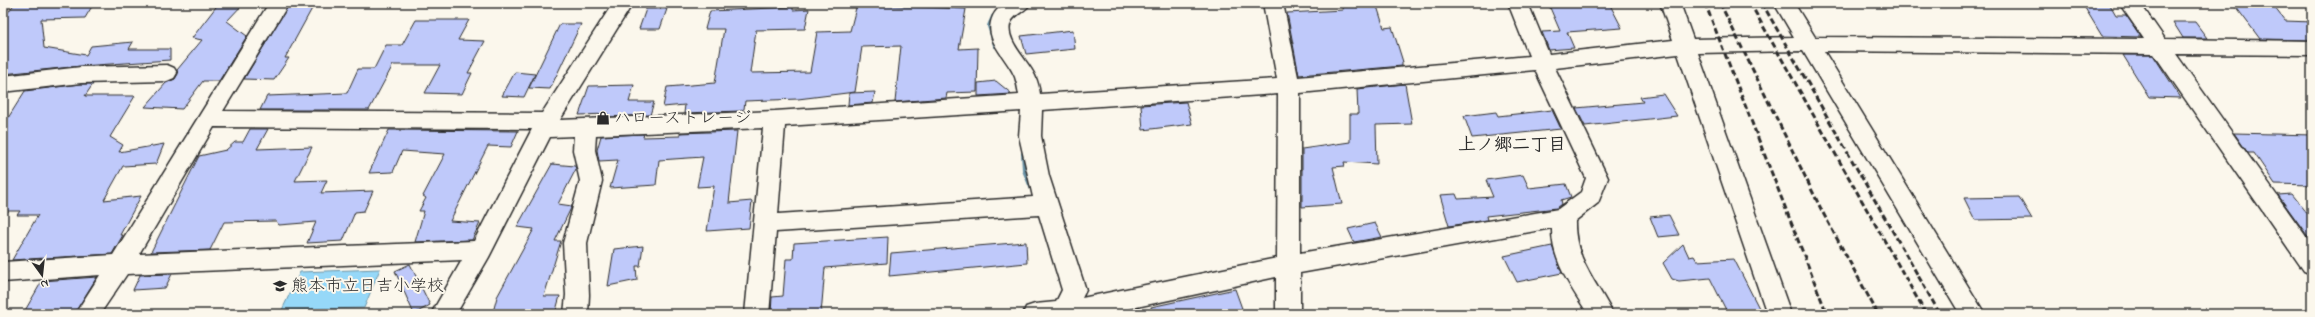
<svg xmlns="http://www.w3.org/2000/svg" width="2315" height="317" font-family="'Indie Flower','Klee One',sans-serif">
	<style>
		.water { fill: #96d8f8; stroke: #6b93a6 }
		.lines { fill: none; stroke-linecap: round; stroke-linejoin: round }
		.stream { stroke: #6b93a6; stroke-width: 6 }
		.building { fill: #bfc9fa; stroke: #2b2b2b }
		.minor-casing { stroke: #2b2b2b; stroke-width: 3 }
		.minor { fill: #fbf7ec; fill-rule: evenodd }
		.rail { stroke: #2b2b2b; stroke-width: 3; stroke-dasharray: 6 3; stroke-linecap: butt }
		.labels { text-anchor: middle; dominant-baseline: central; stroke-width: 4; stroke-linejoin: round; paint-order: stroke }
		.poi-label { font-size: 17px; fill: #2b2b2b; stroke: #fbf7ec; text-anchor: start }
		.neighbourhood-label { font-size: 18px; font-weight: bold; fill: #2b2b2b; stroke: #fbf7ec }
	</style>
	<rect width="100%" height="100%" fill="#fbf7ec"/>
	<filter id="ink" filterUnits="userSpaceOnUse"><feTurbulence type="fractalNoise" baseFrequency=".025" numOctaves="2"/><feDisplacementMap in="SourceGraphic" scale="8" xChannelSelector="R" yChannelSelector="G"/><feConvolveMatrix kernelMatrix="1 2 1 2 8 2 1 2 1" color-interpolation-filters="sRGB"/></filter>
	<g filter="url(#ink)">
		<!-- water -->
		<path class="water" d="M 380,269 L 364,308 L 282,310 L 300,272 Z"/>
		<g class="lines">
			<!-- stream -->
			<path class="stream" d="M 996,45 L 990,26 L 994,17 L 1008,3
				M 1024,154 L 1025,170 L 1032,187"/>
		</g>
		<!-- building -->
		<path class="building" d="M 15,3 L 94,3 L 85,18 L 41,19 L 44,48 L 86,55 L 91,46 L 133,42 L 129,49 L 170,49 L 170,60 L 81,66 L 3,74 L 3,19 Z
			M 219,3 L 244,3 L 227,21 L 247,36 L 219,81 L 203,81 L 182,109 L 145,107 L 166,83 L 175,79 L 178,74 L 177,70 L 202,40 L 192,38 Z
			M 290,3 L 315,3 L 285,58 L 289,58 L 274,80 L 244,79 Z
			M 1376,3 L 1384,28 L 1392,27 L 1403,62 L 1402,62 L 1402,66 L 1299,75 L 1287,13 L 1343,10 L 1341,6 Z
			M 1548,3 L 1609,3 L 1622,28 L 1567,32 L 1574,48 L 1549,50 L 1542,32 L 1560,31 Z
			M 2082,3 L 2109,3 L 2116,15 L 2126,15 L 2141,37 L 2102,36 Z
			M 2233,3 L 2271,3 L 2285,21 L 2312,22 L 2312,40 L 2260,39 Z
			M 857,4 L 966,9 L 959,49 L 978,48 L 977,92 L 947,93 L 946,98 L 895,102 L 901,46 L 862,47 L 855,92 L 798,99 L 745,101 L 744,109 L 740,111 L 684,113 L 685,105 L 663,107 L 667,87 L 715,83 L 724,29 L 705,29 L 710,11 L 793,7 L 793,10 L 809,9 L 805,29 L 756,30 L 750,73 L 810,72 L 817,32 L 850,31 Z
			M 646,9 L 667,9 L 660,29 L 639,29 Z
			M 416,20 L 469,20 L 458,40 L 485,41 L 468,73 L 472,73 L 462,94 L 425,93 L 440,65 L 393,65 L 369,110 L 260,110 L 267,96 L 347,93 L 358,69 L 374,69 L 386,45 L 402,45 Z
			M 2173,22 L 2195,22 L 2207,38 L 2183,38 Z
			M 560,24 L 581,24 L 550,89 L 529,88 Z
			M 1073,30 L 1075,49 L 1026,54 L 1021,36 Z
			M 2123,55 L 2153,55 L 2181,98 L 2149,97 Z
			M 515,72 L 535,74 L 524,97 L 502,96 Z
			M 996,81 L 1012,94 L 978,96 L 978,83 Z
			M 81,84 L 93,84 L 85,96 L 135,96 L 110,137 L 123,145 L 119,152 L 164,144 L 156,164 L 123,166 L 104,200 L 141,196 L 120,235 L 123,235 L 112,254 L 12,260 L 38,215 L 17,215 L 20,211 L 3,211 L 3,119 L 8,118 L 25,91 Z
			M 1405,84 L 1412,124 L 1376,125 L 1377,164 L 1344,162 L 1345,166 L 1333,167 L 1342,204 L 1302,207 L 1302,149 L 1350,142 L 1350,114 L 1358,114 L 1357,89 Z
			M 634,85 L 629,102 L 654,102 L 650,115 L 607,117 L 608,114 L 579,115 L 589,86 Z
			M 875,92 L 873,103 L 848,105 L 849,93 Z
			M 1663,94 L 1677,116 L 1585,126 L 1576,108 L 1643,102 L 1640,97 Z
			M 1186,102 L 1192,124 L 1143,130 L 1141,105 Z
			M 1552,110 L 1561,129 L 1472,138 L 1464,116 L 1496,112 L 1498,116 Z
			M 250,129 L 268,129 L 257,149 L 312,147 L 295,181 L 327,180 L 321,193 L 373,191 L 364,211 L 355,212 L 343,241 L 307,243 L 316,222 L 279,225 L 276,221 L 224,222 L 210,250 L 151,252 L 199,156 L 226,150 L 235,142 L 243,142 Z
			M 389,130 L 518,131 L 511,147 L 488,146 L 450,221 L 480,223 L 472,240 L 415,242 L 424,211 L 419,211 L 426,198 L 423,196 L 445,154 L 402,151 L 393,172 L 369,173 Z
			M 737,131 L 729,203 L 752,201 L 749,228 L 707,231 L 714,186 L 697,187 L 703,157 L 659,160 L 656,185 L 610,188 L 618,160 L 599,161 L 597,150 L 601,136 L 644,134 L 643,137 L 680,136 L 680,133 Z
			M 2234,133 L 2312,135 L 2312,185 L 2275,184 L 2254,153 L 2248,153 Z
			M 552,164 L 575,166 L 576,169 L 558,204 L 572,206 L 555,241 L 561,241 L 544,296 L 560,296 L 555,314 L 493,312 L 497,297 L 534,229 L 517,227 Z
			M 1523,175 L 1529,188 L 1566,184 L 1571,197 L 1561,200 L 1562,204 L 1557,208 L 1486,216 L 1487,220 L 1449,226 L 1440,195 L 1456,194 L 1458,199 L 1493,197 L 1486,180 Z
			M 2292,194 L 2312,219 L 2312,242 L 2278,195 Z
			M 2019,197 L 2032,219 L 1975,220 L 1964,198 Z
			M 1669,215 L 1679,235 L 1658,237 L 1650,217 Z
			M 1375,223 L 1382,237 L 1354,242 L 1348,229 Z
			M 888,237 L 887,263 L 825,268 L 821,314 L 771,314 L 772,297 L 783,296 L 786,259 L 793,259 L 794,243 Z
			M 1026,242 L 1027,263 L 889,276 L 891,253 Z
			M 1683,244 L 1689,257 L 1694,256 L 1697,261 L 1734,259 L 1762,314 L 1728,314 L 1710,278 L 1679,281 L 1672,279 L 1663,263 Z
			M 643,246 L 640,266 L 636,266 L 637,280 L 608,286 L 614,249 Z
			M 1552,246 L 1562,273 L 1517,282 L 1504,256 Z
			M 410,264 L 430,305 L 414,314 L 395,271 Z
			M 172,274 L 165,288 L 133,290 L 140,275 Z
			M 97,277 L 74,314 L 23,314 L 42,281 Z
			M 1235,289 L 1244,314 L 1152,314 L 1151,307 Z"/>
		<g class="lines">
			<!-- minor casing -->
			<g class="minor-casing">
				<path id="minor" d="M 269,3 L 289,3 L 223,111 L 542,113 L 613,3 L 633,3 L 560,120 L 775,111 L 1019,95 C 1018,89 1017,83 1015,77 C 1007,57 982,40 993,16 C 1000,1 1017,3 1031,3 C 1026,11 1015,14 1011,22 C 1003,39 1029,61 1035,76 C 1038,82 1039,88 1040,94 L 1277,79 L 1263,3 L 1283,3 L 1298,77 L 1529,56 L 1508,3 L 1528,3 L 1549,54 L 1673,40 L 1660,3 L 1680,3 L 1693,39 L 1794,37 L 1774,3 L 1794,3 L 1815,37 L 2144,39 L 2119,3 L 2140,3 L 2165,39 L 2312,41 L 2312,55 L 2176,54 L 2312,245 L 2312,274 L 2304,271 L 2154,54 L 1824,51 L 1985,314 L 1960,314 L 1803,51 L 1698,53 L 1791,314 L 1767,314 L 1678,54 L 1555,68 L 1608,178 L 1598,203 L 1575,221 C 1574,259 1597,282 1613,314 L 1588,314 C 1572,289 1551,260 1552,228 L 1300,273 L 1300,314 L 1276,314 L 1276,277 L 1104,314 L 1023,314 L 1026,307 L 1035,304 L 1056,302 L 1062,290 L 1039,215 L 776,232 L 769,314 L 745,314 L 763,128 L 596,135 L 595,150 L 602,181 L 587,243 L 589,295 L 588,314 L 564,314 L 566,295 L 563,243 L 580,181 L 573,150 L 574,136 L 550,137 L 489,257 L 456,314 L 431,314 L 462,260 L 127,274 L 100,314 L 75,314 L 100,275 L 3,282 L 3,262 L 113,255 ZM 1535,70 L 1586,178 L 1581,192 L 1558,209 L 1300,253 L 1300,93 ZM 1278,94 L 1277,258 L 1082,298 L 1086,290 L 1049,176 L 1041,136 L 1042,110 ZM 1021,111 L 1019,136 L 1033,197 L 778,214 L 785,126 ZM 214,127 L 532,129 L 474,241 L 139,254 Z
					M 167,65 L 174,68 L 177,73 L 174,78 L 167,81 L 81,83 L 3,92 L 3,76 L 81,67 Z"/>
			</g>
			<!-- minor -->
			<use href="#minor" class="minor"/>
			<!-- rail -->
			<path class="rail" d="M 1705,3 L 1827,314
				M 1720,3 L 1823,213 L 1878,314
				M 1750,3 L 1926,314
				M 1762,3 L 1940,314"/>
		</g>
	</g>
	<!-- icons -->
	<defs>
		<g id="shop-bare" transform="scale(1.08)"><path d="M-5-2.5h2.3a2.7 3.5 0 0 1 5.4 0H5L5.5 6h-11ZM-1.5-2.5h3a1.5 2.3 0 0 0-3 0Z" fill="#2b2b2b" stroke="#fbf7ec" stroke-width="2.5" paint-order="stroke"/></g>
		<g id="school-bare" transform="scale(1.08)"><path d="M0-5L7-2L0 1L-7-2ZM-4 1L0 2.5L4 1V4Q0 6-4 4Z" fill="#2b2b2b" stroke="#fbf7ec" stroke-width="2.5" paint-order="stroke"/></g>
	</defs>
	<g fill-rule="evenodd">
		<use href="#shop-bare" x="603" y="118"/>
		<use href="#school-bare" x="280" y="286"/>
	</g>
	<g class="labels">
		<!-- poi labels -->
		<g class="poi-label">
			<text x="614" y="118">ハローストレージ</text>
			<text x="291" y="286">熊本市立日吉小学校</text>
		</g>
		<!-- neighbourhood labels -->
		<g class="neighbourhood-label">
			<text x="1512" y="146">上ノ郷二丁目</text>
		</g>
	</g>
	<!-- margin -->
	<rect width="2315" height="317" fill="none" stroke="#fbf7ec" stroke-width="16"/>
	<rect x="8" y="8" width="2299" height="301" fill="none" stroke="#2b2b2b" stroke-width="1.5" filter="url(#ink)"/>
	<!-- north arrow -->
	<g transform="translate(42 275) rotate(165)" stroke="#fbf7ec" stroke-width="3" paint-order="stroke">
	<path d="M0-3L7 15L0 10L-7 15Z" fill="#2b2b2b"/>
	<text y="-6" font-size="11" font-weight="bold" text-anchor="middle" fill="#2b2b2b">N</text>
	</g>
</svg>
